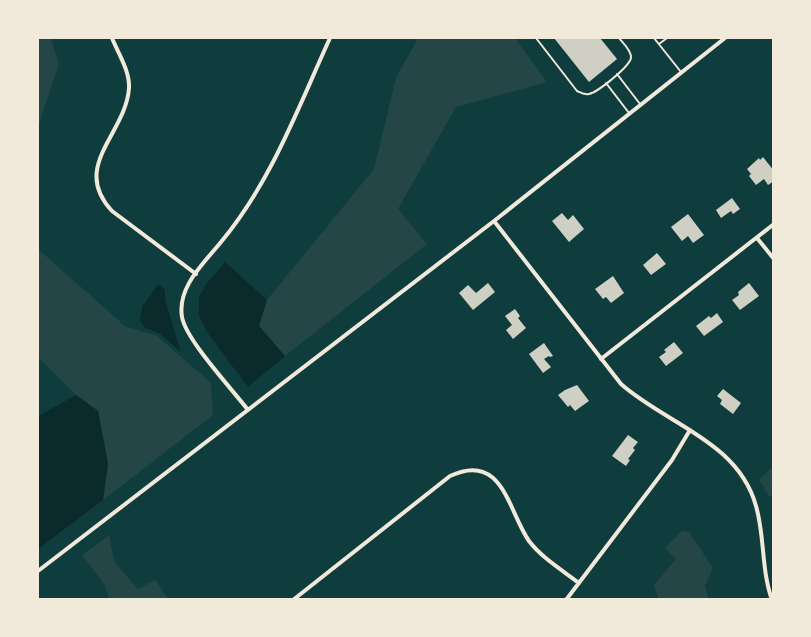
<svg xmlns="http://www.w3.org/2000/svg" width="811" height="637" font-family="'DM Sans',sans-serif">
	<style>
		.green { fill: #244646 }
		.water { fill: #0a2a2b }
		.building { fill: #cfcfc3 }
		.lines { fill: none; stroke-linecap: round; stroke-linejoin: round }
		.service { stroke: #f1e9da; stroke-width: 2 }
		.minor { stroke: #f1e9da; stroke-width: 4 }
	</style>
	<rect width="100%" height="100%" fill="#0f3d3e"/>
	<!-- green -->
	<path class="green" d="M 38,38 L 51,38 L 59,64 L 38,127 Z
		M 418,38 L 515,38 L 547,82 L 456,107 L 398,209 L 427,244 L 285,356 L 259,326 L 267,300 L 374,169 L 396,78 Z
		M 38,249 L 125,326 L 157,336 L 211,383 L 213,415 L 103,500 L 108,464 L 98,411 L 76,395 L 38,357 Z
		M 773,466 L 773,496 L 769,496 L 759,480 Z
		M 682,531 L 689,532 L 713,568 L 705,586 L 709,599 L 659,599 L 654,585 L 676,559 L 665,548 Z
		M 109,535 L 114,561 L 138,589 L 155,580 L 168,599 L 109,599 L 105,585 L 82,555 Z"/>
	<!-- water -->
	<path class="water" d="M 225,262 L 267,300 L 259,326 L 285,356 L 248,387 L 209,335 L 199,316 L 199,298 L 206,284 Z
		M 158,284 L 165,290 L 165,300 L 181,352 L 159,333 L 145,328 L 140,320 L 142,307 Z
		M 76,395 L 98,411 L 108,464 L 103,500 L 38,549 L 38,416 Z"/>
	<!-- building -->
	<path class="building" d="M 554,38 L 600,38 L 617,59 L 589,82 Z
		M 763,157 L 774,171 L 774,181 L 768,185 L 764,179 L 756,185 L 749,176 L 751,174 L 747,169 L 759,158 L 760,160 Z
		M 732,198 L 740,209 L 733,214 L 731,211 L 721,218 L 716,210 Z
		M 562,213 L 568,220 L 573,215 L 584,229 L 569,242 L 552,221 Z
		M 688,214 L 704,235 L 693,243 L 688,236 L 682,241 L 671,227 Z
		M 657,253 L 666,264 L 651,275 L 643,265 Z
		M 613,276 L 624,293 L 611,303 L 606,297 L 603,299 L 595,289 Z
		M 488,283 L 495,292 L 473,310 L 459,293 L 468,285 L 476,293 Z
		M 749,283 L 759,296 L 740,310 L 732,300 L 739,295 L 738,292 Z
		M 515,309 L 520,316 L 518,318 L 526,328 L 513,339 L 506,330 L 512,325 L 505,316 Z
		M 717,313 L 723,322 L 704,336 L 696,326 L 709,316 L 711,318 Z
		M 674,342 L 683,353 L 666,366 L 659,357 L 666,352 L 664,350 Z
		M 544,343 L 553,356 L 550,357 L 549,356 L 544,359 L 551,367 L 543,373 L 529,354 Z
		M 577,385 L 589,401 L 575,411 L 570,405 L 568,407 L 558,395 L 565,390 Z
		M 723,389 L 741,403 L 733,414 L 720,404 L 722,400 L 717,396 Z
		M 628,435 L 638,442 L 633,448 L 635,450 L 628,459 L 630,460 L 626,466 L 612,456 Z"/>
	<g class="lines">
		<!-- service -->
		<path class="service" d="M 536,38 L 577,91 C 581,93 584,95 589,94 C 598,92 629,67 631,58 C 632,51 623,43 619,38
			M 654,38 L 681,72
			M 659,44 L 667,38
			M 617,74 L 640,104
			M 606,83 L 629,113"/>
		<!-- minor -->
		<path class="minor" d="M 112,38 C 118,53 130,71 129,88 C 126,134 70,166 112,211 L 196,274
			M 494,221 L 621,384 C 666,424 738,441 756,506 C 765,537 761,569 772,600
			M 757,238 L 774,259
			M 601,359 L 774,224
			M 248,410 C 232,389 186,340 182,317 C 177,287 204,263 221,242 C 271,182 298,108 330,38
			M 38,571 L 494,221 L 725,38
			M 293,600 L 450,476 C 503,451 508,511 529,541 C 542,558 562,570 579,583
			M 566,600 L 672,460 L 690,430"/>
	</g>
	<!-- border -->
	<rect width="811" height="637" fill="none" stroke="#f1e9da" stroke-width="78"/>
</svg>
